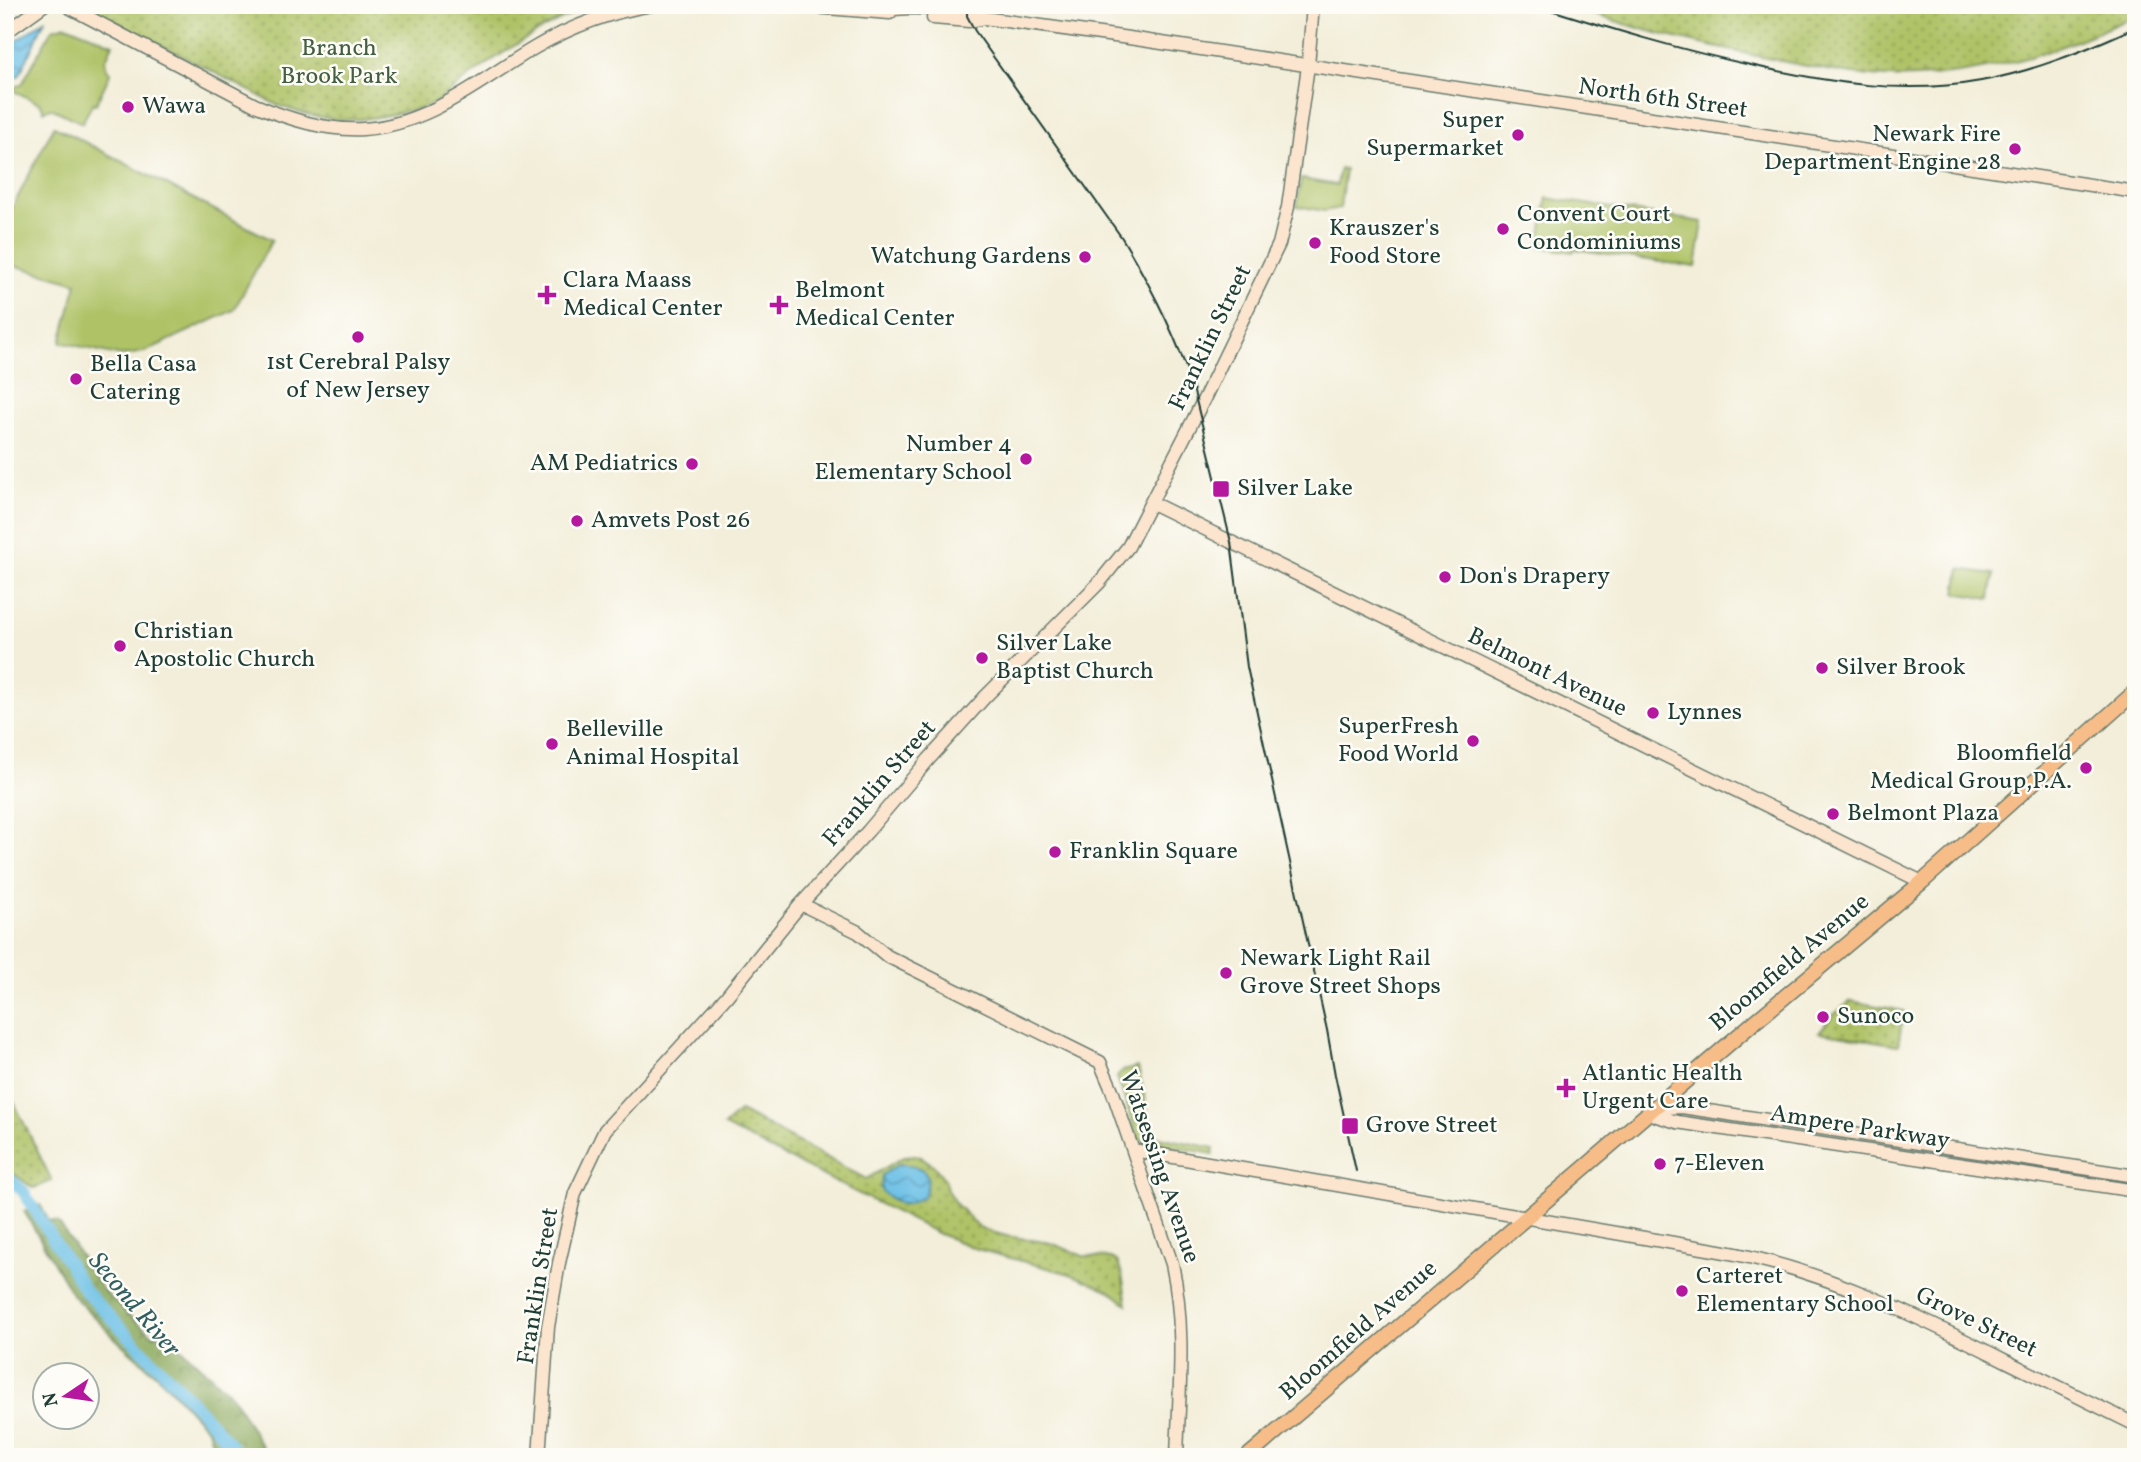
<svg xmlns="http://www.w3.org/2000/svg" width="2141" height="1462" font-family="Vollkorn,serif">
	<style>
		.grass { fill: #afc266; stroke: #67804d; stroke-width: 2 }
		.forest { fill: url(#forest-crowns); stroke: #557248; stroke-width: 2 }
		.park { fill: url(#park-dots); stroke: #67804d; stroke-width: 2 }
		.water { fill: url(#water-waves); stroke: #447e8d; stroke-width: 2 }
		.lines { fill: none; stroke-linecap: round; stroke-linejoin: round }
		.river { stroke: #6abfe6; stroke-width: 12 }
		.secondary-casing { stroke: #697b6e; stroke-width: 15 }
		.primary-casing { stroke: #697b6e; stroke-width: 17 }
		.secondary { stroke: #fce5cf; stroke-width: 12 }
		.primary { stroke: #f7bd88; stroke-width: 14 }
		.tram { stroke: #1f3d34; stroke-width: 2 }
		.poi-dot { fill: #b5179e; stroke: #fdfcf7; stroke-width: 2.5 }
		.labels { text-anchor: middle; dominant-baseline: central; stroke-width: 5; stroke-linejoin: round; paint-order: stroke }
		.park-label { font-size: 24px; fill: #435e40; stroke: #fdfcf7 }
		.street-label { font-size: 24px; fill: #1f3d34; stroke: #fdfcf7 }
		.poi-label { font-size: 24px; fill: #1f3d34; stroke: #fdfcf7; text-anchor: start }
		.water-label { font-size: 26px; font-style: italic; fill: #325e60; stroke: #fdfcf7 }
	</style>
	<defs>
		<pattern id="forest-crowns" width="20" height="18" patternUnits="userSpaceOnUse" patternTransform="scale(1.75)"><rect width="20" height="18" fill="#8ba85b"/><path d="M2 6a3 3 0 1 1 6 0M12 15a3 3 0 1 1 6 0" fill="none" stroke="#718a4c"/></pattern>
		<pattern id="park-dots" width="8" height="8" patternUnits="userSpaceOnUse" patternTransform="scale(1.75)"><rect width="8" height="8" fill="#afc266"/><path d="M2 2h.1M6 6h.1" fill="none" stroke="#8e9f55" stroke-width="1.8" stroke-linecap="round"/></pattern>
		<pattern id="water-waves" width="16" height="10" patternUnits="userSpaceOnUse" patternTransform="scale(1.75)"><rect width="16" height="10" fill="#6abfe6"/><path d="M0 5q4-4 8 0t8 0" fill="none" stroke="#579cbb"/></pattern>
	</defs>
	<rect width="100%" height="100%" fill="#fdfcf7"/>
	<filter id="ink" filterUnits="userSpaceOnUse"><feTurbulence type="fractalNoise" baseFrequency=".0143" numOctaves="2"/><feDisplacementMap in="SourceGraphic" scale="14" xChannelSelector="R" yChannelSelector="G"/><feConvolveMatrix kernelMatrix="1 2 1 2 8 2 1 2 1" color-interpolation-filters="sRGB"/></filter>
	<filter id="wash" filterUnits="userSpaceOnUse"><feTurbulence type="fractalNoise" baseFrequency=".00686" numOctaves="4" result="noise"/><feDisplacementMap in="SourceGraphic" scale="28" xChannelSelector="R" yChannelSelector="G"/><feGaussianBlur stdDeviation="1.57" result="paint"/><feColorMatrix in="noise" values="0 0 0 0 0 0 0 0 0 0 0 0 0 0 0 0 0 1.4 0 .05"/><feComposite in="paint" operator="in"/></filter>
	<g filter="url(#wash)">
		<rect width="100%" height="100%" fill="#f3eed9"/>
		<!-- grass -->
		<path class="grass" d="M 66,25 L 113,44 L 105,61 L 107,69 L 111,72 L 96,104 L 93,103 L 82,123 L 51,108 L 44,111 L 41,104 L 10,89 L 22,84 L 52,29 Z
			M 54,126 L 272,240 L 234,310 L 144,352 L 121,356 L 61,342 L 77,283 L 5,263 L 5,222 Z
			M 1340,168 L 1345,169 L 1340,208 L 1324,211 L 1297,206 L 1301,179 L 1337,185 Z
			M 1547,198 L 1703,222 L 1696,267 L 1574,249 L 1573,252 L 1539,247 Z
			M 1960,569 L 1994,574 L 1990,599 L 1956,593 Z
			M 1138,1067 L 1152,1133 L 1159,1137 L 1214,1148 L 1213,1154 L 1139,1140 L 1117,1077 L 1123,1071 Z"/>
		<!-- forest -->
		<path class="forest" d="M 40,1205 L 49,1221 L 58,1222 L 102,1289 L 124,1311 L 153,1335 L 166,1334 L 233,1397 L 268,1457 L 219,1457 L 215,1452 L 208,1430 L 162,1380 L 118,1341 L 73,1296 L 24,1211 Z"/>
		<!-- park -->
		<path class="park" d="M 84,5 L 595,5 C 551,21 511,46 473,74 C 460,83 448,95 434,103 C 426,109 413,110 403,112 C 354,124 324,122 277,105 Z
			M 1566,5 L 2136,5 L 2136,15 C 2066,48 1996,73 1918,77 C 1867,80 1816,68 1766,58 C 1735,51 1703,45 1672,37 C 1636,28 1601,17 1566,5 Z
			M 1851,1001 L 1904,1011 L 1898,1045 L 1819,1032 L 1832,1016 Z
			M 5,1084 L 52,1181 L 33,1188 L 5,1167 Z
			M 740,1111 L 866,1179 L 905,1156 L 916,1155 L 923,1158 L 933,1165 L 945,1180 L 947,1190 L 955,1203 L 981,1229 L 1006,1236 L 1051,1243 L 1083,1256 L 1111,1258 L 1117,1261 L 1122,1274 L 1127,1304 L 1110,1291 L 1070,1274 L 977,1249 L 939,1234 L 724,1126 Z"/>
		<!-- water -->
		<path class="water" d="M 45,20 L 19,76 L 5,79 L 5,49 Z
			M 899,1164 C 922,1166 934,1170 924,1196 C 901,1209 904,1206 883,1193 L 881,1189 L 882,1175 Z"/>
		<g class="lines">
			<!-- river -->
			<path class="river" d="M 5,8 L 9,5
				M 5,1175 L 23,1191 L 86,1292 L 180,1389 L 228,1441 L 239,1457"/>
		</g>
	</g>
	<g filter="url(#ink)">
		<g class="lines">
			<!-- secondary casing -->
			<g class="secondary-casing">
				<path id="secondary" d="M 65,5 L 255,105 C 289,119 325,131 363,129 C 430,125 481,79 536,47 C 572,26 610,12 651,5
					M 788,5 L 890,13
					M 883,11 C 910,5 959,9 984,18 L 1129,38 L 2136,192
					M 933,18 L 969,21 L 984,18
					M 5,33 L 44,5
					M 1152,503 L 1922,882
					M 801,904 L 858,932 L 887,956 L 1100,1062 L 1112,1090 L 1172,1264 C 1186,1327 1179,1393 1177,1457
					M 1650,1112 L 1657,1116 L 1677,1122 L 2136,1191
					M 1650,1112 L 1665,1108 L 1682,1107 L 2136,1176
					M 1133,1150 L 1720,1251 C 1823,1269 1919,1317 2012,1364 C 2053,1384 2094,1404 2136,1425
					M 539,1457 L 548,1327 L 559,1263 L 575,1193 L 605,1130 L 726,997 L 801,904 L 868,831 L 929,759 L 985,697 L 1099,583 L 1128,547 L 1205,397 L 1279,244 L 1288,207 L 1308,66 L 1313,5"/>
			</g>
			<!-- primary casing -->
			<g class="primary-casing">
				<path id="primary" d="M 1247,1457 L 1745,1030 L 1922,882 L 2136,691"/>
			</g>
			<!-- secondary -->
			<use href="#secondary" class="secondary"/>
			<!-- primary -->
			<use href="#primary" class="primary"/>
			<!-- tram -->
			<path class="tram" d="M 967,5 L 967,16 L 975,31 L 1122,238 C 1151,286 1176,334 1193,388 L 1231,542 L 1247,667 L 1327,1030 L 1335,1075 L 1356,1171
				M 1535,5 C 1608,28 1680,50 1755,66 C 1830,83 1905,95 1981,81 C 2035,71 2086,50 2136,27"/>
		</g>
	</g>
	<!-- markers -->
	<g class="poi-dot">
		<circle cx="128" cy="107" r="7"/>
		<circle cx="1518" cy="135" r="7"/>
		<circle cx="2015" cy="149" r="7"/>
		<circle cx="1503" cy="229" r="7"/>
		<circle cx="1315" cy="243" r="7"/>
		<circle cx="1085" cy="257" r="7"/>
		<path d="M543.5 284.5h7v7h7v7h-7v7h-7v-7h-7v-7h7z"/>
		<path d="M775.5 294.5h7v7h7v7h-7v7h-7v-7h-7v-7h7z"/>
		<circle cx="358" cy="337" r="7"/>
		<circle cx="76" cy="379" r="7"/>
		<circle cx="1026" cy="459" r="7"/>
		<circle cx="692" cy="464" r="7"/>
		<rect x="1212" y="480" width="18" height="18" rx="3.5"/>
		<circle cx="577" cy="521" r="7"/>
		<circle cx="1445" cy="577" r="7"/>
		<circle cx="120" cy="646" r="7"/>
		<circle cx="982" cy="658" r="7"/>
		<circle cx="1822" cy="668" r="7"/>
		<circle cx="1653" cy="713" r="7"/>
		<circle cx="1473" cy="741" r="7"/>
		<circle cx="552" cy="744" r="7"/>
		<circle cx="2086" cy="768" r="7"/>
		<circle cx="1833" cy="814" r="7"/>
		<circle cx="1055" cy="852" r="7"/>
		<circle cx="1226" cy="973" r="7"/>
		<circle cx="1823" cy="1017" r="7"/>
		<path d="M1562.5 1077.5h7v7h7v7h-7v7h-7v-7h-7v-7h7z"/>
		<rect x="1341" y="1117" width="18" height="18" rx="3.5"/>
		<circle cx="1660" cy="1164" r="7"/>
		<circle cx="1682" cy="1291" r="7"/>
	</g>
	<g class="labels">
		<!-- park labels -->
		<g class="park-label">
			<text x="339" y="49">Branch<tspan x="339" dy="28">Brook Park</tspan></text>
		</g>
		<!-- street labels -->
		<g class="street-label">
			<text transform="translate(1663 99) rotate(8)">North 6th Street</text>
			<text transform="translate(1211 338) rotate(-64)">Franklin Street</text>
			<text transform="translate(1547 673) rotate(26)">Belmont Avenue</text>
			<text transform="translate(880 784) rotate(-49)">Franklin Street</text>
			<text transform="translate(1790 963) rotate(-40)">Bloomfield Avenue</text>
			<text transform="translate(1860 1128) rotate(9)">Ampere Parkway</text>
			<text transform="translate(1159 1167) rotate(71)">Watsessing Avenue</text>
			<text transform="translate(539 1286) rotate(-81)">Franklin Street</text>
			<text transform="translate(1976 1323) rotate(26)">Grove Street</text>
			<text transform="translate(1359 1331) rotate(-41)">Bloomfield Avenue</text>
		</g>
		<!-- poi labels -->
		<g class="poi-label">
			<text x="142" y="107">Wawa</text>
			<text x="1504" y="121" text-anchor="end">Super<tspan x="1504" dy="28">Supermarket</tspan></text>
			<text x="2001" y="135" text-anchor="end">Newark Fire<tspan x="2001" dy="28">Department Engine 28</tspan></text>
			<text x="1517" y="215">Convent Court<tspan x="1517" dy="28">Condominiums</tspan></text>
			<text x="1329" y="229">Krauszer's<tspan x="1329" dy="28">Food Store</tspan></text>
			<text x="1071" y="257" text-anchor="end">Watchung Gardens</text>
			<text x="563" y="281">Clara Maass<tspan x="563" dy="28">Medical Center</tspan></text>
			<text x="795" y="291">Belmont<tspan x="795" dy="28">Medical Center</tspan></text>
			<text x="358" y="363" text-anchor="middle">1st Cerebral Palsy<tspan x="358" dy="28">of New Jersey</tspan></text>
			<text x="90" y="365">Bella Casa<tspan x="90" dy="28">Catering</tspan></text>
			<text x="1012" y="445" text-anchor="end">Number 4<tspan x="1012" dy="28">Elementary School</tspan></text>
			<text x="678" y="464" text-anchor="end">AM Pediatrics</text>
			<text x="1237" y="489">Silver Lake</text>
			<text x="591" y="521">Amvets Post 26</text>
			<text x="1459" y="577">Don's Drapery</text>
			<text x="134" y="632">Christian<tspan x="134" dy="28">Apostolic Church</tspan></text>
			<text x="996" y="644">Silver Lake<tspan x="996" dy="28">Baptist Church</tspan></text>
			<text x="1836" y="668">Silver Brook</text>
			<text x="1667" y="713">Lynnes</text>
			<text x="1459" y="727" text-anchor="end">SuperFresh<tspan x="1459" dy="28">Food World</tspan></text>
			<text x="566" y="730">Belleville<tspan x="566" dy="28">Animal Hospital</tspan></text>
			<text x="2072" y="754" text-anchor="end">Bloomfield<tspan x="2072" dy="28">Medical Group,P.A.</tspan></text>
			<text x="1847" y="814">Belmont Plaza</text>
			<text x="1069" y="852">Franklin Square</text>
			<text x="1240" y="959">Newark Light Rail<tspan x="1240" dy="28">Grove Street Shops</tspan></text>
			<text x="1837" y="1017">Sunoco</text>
			<text x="1582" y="1074">Atlantic Health<tspan x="1582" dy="28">Urgent Care</tspan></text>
			<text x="1366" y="1126">Grove Street</text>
			<text x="1674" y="1164">7-Eleven</text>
			<text x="1696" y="1277">Carteret<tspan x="1696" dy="28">Elementary School</tspan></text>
		</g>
		<!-- water labels -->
		<g class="water-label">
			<text transform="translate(134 1305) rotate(50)">Second River</text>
		</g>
	</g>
	<!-- margin -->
	<rect width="2141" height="1462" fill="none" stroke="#fdfcf7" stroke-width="28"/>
	<!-- north arrow -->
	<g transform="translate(66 1396) rotate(257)"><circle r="33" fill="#fdfcf7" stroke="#a4b0a9" stroke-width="2"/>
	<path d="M0-5L12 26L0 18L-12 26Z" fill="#b5179e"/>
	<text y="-10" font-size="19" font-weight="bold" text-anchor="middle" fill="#1f3d34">N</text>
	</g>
</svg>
